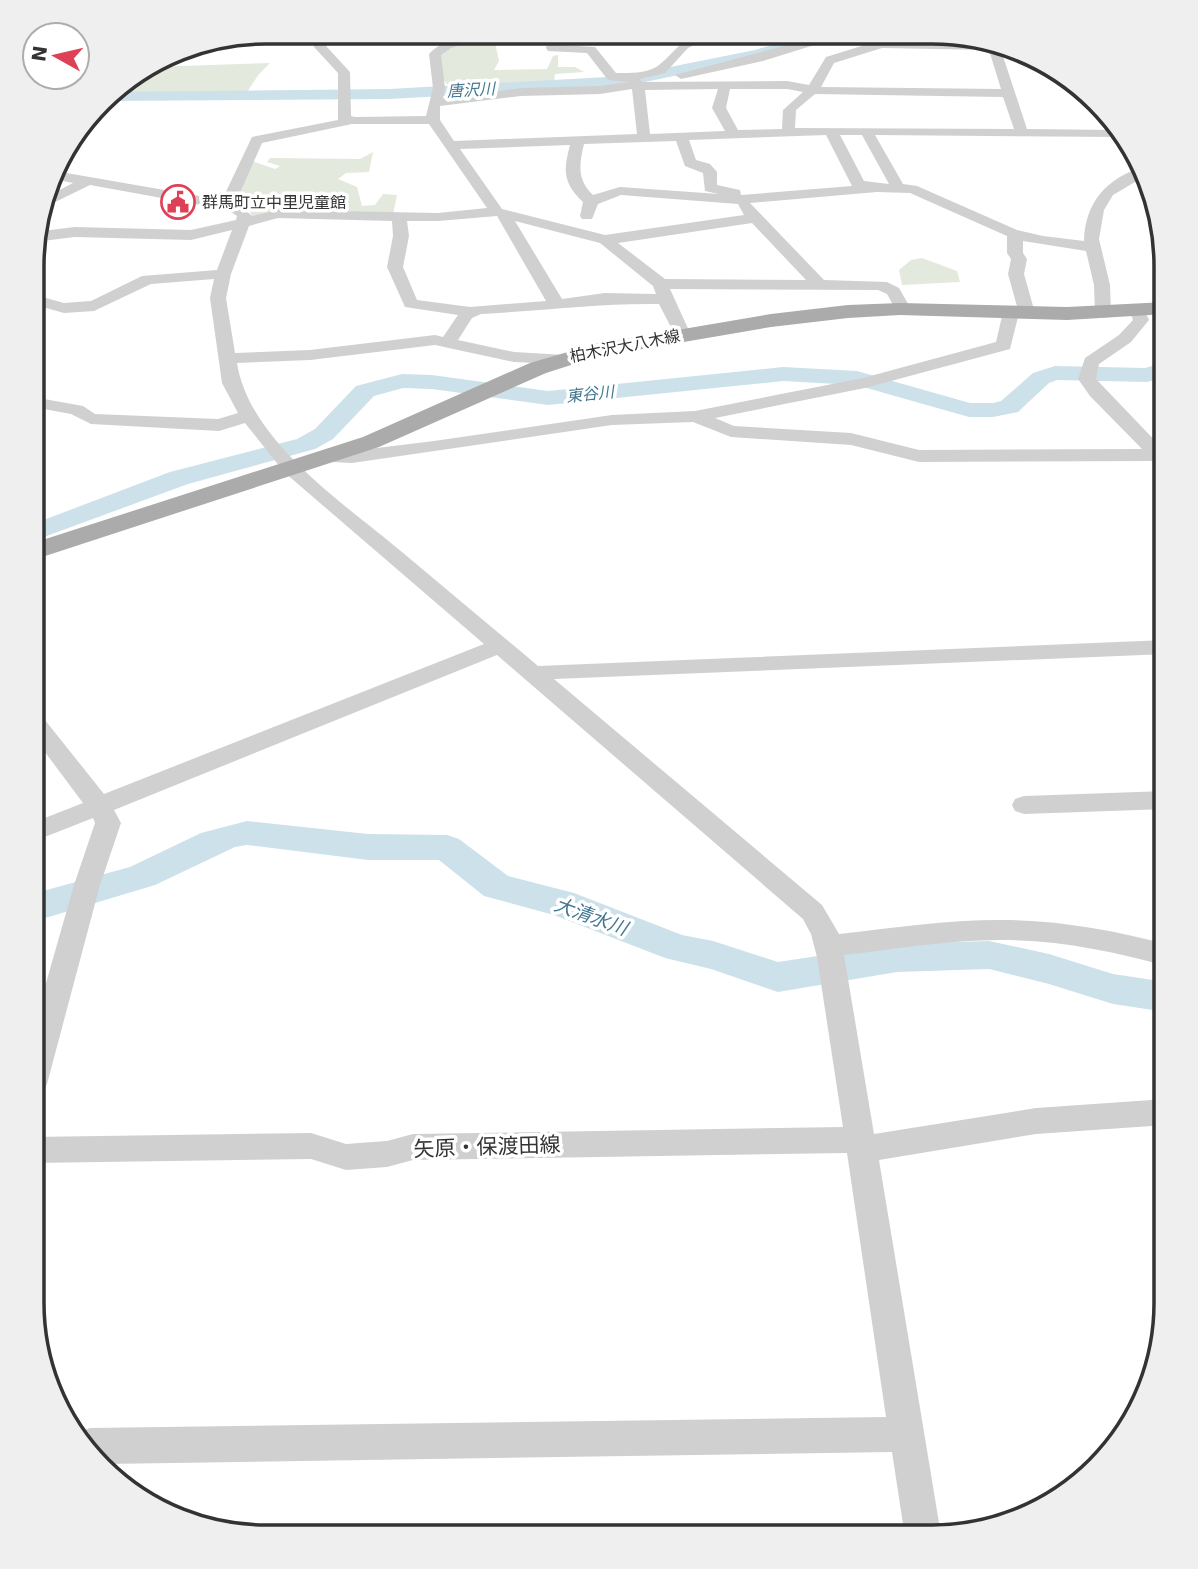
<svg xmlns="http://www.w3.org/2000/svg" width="1198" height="1569" font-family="'DejaVu Sans','Noto Sans JP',sans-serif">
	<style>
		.green { fill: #e3e9dc }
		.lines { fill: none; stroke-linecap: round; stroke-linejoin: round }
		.river { fill: #cde1ea; fill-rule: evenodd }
		.minor { fill: #d0d0d0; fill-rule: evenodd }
		.major { fill: #ababab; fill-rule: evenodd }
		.labels { text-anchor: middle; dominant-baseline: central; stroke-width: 7; stroke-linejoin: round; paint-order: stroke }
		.far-water-label { font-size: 16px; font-style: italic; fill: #437892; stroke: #fff }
		.far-poi-label { font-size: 16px; fill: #333; stroke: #fff; text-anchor: start }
		.far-street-label { font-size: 16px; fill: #333; stroke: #fff }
		.water-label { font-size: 19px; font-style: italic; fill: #437892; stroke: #fff }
		.near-street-label { font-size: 21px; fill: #333; stroke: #fff }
		.rim { fill: none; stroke: #333; stroke-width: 3.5 }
	</style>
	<rect width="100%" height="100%" fill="#fff"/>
	<!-- green -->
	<path class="green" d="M 484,37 L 494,38 L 499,61 L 494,70 L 547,69 L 553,56 L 558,55 L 558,67 L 575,67 L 584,72 L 555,74 L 554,82 L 452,90 L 441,77 L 438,54 L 454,44 Z
		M 270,63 L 259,74 L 245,95 L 106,96 L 112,89 L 151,67 Z
		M 373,152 L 369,172 L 346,173 L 338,179 L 357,187 L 362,206 L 375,205 L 383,194 L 397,195 L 393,214 L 252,217 L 248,207 L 232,201 L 252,161 L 275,169 L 280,166 L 267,162 L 270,158 L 360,159 Z
		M 922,258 L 957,271 L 960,282 L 902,285 L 899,270 L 911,260 Z"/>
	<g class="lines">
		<!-- river -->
		<path class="river" d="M 813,33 L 839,33 L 837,36 L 757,59 L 625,86 L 389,99 L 102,101 L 110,92 L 389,89 L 625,76 L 755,50 Z
			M 1166,362 L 1166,377 L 1147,382 L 1057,380 L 1049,383 L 1018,412 L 993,417 L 969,417 L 856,385 L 783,381 L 548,405 L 432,389 L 403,388 L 374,396 L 333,439 L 315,449 L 188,484 L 33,541 L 33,524 L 170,472 L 297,439 L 315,429 L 356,386 L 402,374 L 432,375 L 548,391 L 783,367 L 857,371 L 970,403 L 993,403 L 1001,401 L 1033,373 L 1055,366 L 1145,368 Z
			M 247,821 L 368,834 L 447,835 L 459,839 L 508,876 L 574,893 L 682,935 L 713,941 L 778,962 L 897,944 L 989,941 L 1049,954 L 1113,974 L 1166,982 L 1166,1012 L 1113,1004 L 1049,984 L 989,969 L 897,972 L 778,992 L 711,969 L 665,958 L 554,915 L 484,896 L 439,860 L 368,860 L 247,845 L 235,847 L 155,885 L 32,922 L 32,894 L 130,867 L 201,833 Z"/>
		<!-- minor -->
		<path class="minor" d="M 311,32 L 323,32 L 326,46 L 350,72 L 351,116 L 355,117 L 426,116 L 433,88 L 429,54 C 446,36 475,32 499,32 L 451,48 L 441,55 L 445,88 L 443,98 L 521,88 L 600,86 L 629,82 L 608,80 L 587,53 L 548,51 L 546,48 L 551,32 L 563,32 L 559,45 L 595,47 L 616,73 C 628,73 648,74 659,65 C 682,46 683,32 719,33 L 688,48 L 665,73 L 640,79 L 642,82 L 787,81 L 809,85 L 826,57 L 881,40 L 988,43 L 1000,47 L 1027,129 L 1114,130 L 1121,137 L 875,135 L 903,184 L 917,186 L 1017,230 L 1043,236 L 1084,241 C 1085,202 1107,178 1143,167 L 1145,176 L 1113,195 L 1104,210 L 1099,239 L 1110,285 L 1111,313 L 1109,317 L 1103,318 L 1095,313 L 1094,285 L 1086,251 L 1023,241 L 1023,253 L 1027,259 L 1024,274 L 1035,313 L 1027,318 L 1019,313 L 1010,349 L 865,388 L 715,418 L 734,426 L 851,433 L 919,450 L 1142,449 L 1090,396 L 1078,379 L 1085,358 L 1119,335 L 1133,320 L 1130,312 L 1138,307 L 1144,309 L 1149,320 L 1131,342 L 1099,364 L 1096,379 L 1163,449 L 1166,449 L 1166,466 L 1164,467 L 1153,461 L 919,462 L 851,445 L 731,437 L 693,422 L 612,425 L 352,463 L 332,462 L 323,456 L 332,450 L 352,451 L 434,441 L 612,415 L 695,411 L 863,378 L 996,342 L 1003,312 L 1011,307 L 1018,310 L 1008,274 L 1011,259 L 1007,253 L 1007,236 L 910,193 L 877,192 L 750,203 L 824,280 L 887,282 L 899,288 L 911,309 L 909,312 L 897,312 L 887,294 L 878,290 L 670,289 L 691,335 L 689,339 L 677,339 L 659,304 C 600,303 541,311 481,314 L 472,318 L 458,340 L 514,352 L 565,355 L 568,359 L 565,363 L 559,364 L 514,362 L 435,345 L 310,360 L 237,363 C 249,441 345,504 402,552 C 447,590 493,628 538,666 L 1166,640 L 1166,654 L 554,679 L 822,905 L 839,934 C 892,928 946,920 1000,920 C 1057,920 1112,930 1166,944 L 1166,966 C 1112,951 1057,940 1000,940 C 948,940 896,949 844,955 L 874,1134 L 1036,1108 L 1166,1099 L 1166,1125 L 1036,1134 L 879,1160 L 941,1535 L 905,1537 L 892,1452 L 105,1464 L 78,1433 L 90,1428 L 886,1417 L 847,1153 L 413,1160 L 387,1167 L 346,1170 L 311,1159 L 32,1163 L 32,1137 L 311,1133 L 346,1144 L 387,1141 L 413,1134 L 843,1127 L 817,957 L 811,934 L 803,919 L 497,655 L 114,810 L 121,823 L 100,885 L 47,1084 L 42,1093 L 32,1096 L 32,1032 L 74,885 L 95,823 L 93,818 L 32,842 L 32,823 L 83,803 L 33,736 L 33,712 L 41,715 L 104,794 L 484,644 L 284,472 L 245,423 L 219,431 L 91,424 L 71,414 L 33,407 L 33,397 L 83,406 L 95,414 L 218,419 L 238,413 L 222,383 L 210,298 L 214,279 L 151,284 L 94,311 L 64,313 L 46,308 L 33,309 L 33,299 L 46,298 L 64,303 L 91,301 L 142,276 L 217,270 L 232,230 L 191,240 L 75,237 L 34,242 L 34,232 L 75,227 L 191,230 L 236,220 L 237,216 L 228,210 L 90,185 L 43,208 L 46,197 L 73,183 L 53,179 L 55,171 L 222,200 L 252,137 L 338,120 L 338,73 L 314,47 ZM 882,48 L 989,50 L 1001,89 L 821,87 L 834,63 ZM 632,89 L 637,134 L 454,141 L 440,120 L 440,106 L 521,96 L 600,94 ZM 718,89 L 712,108 L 725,131 L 650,134 L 645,90 ZM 730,89 L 787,89 L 803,92 L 783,110 L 782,129 L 738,130 L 726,108 ZM 815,94 L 1003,97 L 1014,129 L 795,128 L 796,110 ZM 352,124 L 429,124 L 487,208 L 438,213 L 278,210 L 252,216 L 236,202 L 262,143 ZM 826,135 L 852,186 L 741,195 L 740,190 L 717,185 L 717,172 L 710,164 L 696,160 L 689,140 ZM 840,135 L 862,135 L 889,184 L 864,181 ZM 676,141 L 685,166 L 703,173 L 705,191 L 719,194 L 620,187 L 593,195 C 577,180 579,165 584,144 ZM 570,145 C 563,171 563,183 583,202 L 580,216 L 582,219 L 592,219 L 598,204 L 621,195 L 738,204 L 744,215 L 605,235 L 502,209 L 460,149 ZM 497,216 L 546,301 L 470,307 L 417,300 L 403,267 L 409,236 L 407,221 L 438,221 ZM 278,218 L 392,221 L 393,236 L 387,267 L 405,307 L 458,315 L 443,337 L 435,335 L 310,350 L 235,353 L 226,298 L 231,274 L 249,226 ZM 515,221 L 600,243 L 653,286 L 656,294 L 605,293 L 562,299 ZM 752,223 L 806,280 L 665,279 L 618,243 Z
			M 833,33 L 853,33 L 763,61 L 681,79 L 675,75 Z
			M 1166,791 L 1166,809 L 1024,814 L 1015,811 L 1012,805 L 1015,799 L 1024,796 Z"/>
		<!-- major -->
		<path class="major" d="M 1166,302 L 1166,314 L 1067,320 L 900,315 L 848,318 L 771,327 L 596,357 L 546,373 L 379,447 L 33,560 L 33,543 L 363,437 L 530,363 L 595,344 L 771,314 L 848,305 L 900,303 L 1067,307 Z"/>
	</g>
	<!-- icons -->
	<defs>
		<g id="civic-ring" transform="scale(1.75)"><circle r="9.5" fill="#fff" stroke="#de4055" stroke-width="1.5"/><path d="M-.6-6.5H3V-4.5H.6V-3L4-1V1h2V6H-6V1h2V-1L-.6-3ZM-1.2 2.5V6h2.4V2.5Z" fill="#de4055"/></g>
	</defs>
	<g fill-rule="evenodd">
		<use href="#civic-ring" x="178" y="202"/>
	</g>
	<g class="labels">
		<!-- far-water labels -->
		<g class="far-water-label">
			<text transform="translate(471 90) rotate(-3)">唐沢川</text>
			<text transform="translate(590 394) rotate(-6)">東谷川</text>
		</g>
		<!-- far-poi labels -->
		<g class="far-poi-label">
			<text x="202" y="202">群馬町立中里児童館</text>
		</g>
		<!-- far-street labels -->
		<g class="far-street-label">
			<text transform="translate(625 346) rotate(-11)">柏木沢大八木線</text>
		</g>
		<!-- water labels -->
		<g class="water-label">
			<text transform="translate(591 916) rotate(20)">大清水川</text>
		</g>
		<!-- near-street labels -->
		<g class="near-street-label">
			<text transform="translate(487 1147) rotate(-2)">矢原・保渡田線</text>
		</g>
	</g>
	<!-- crop -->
	<path d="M0 0H1198V1569H0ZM266 44H932A222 222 0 0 1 1154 266V1303A222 222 0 0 1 932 1525H266A222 222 0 0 1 44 1303V266A222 222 0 0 1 266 44Z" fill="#efefef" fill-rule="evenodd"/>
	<path class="rim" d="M266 44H932A222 222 0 0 1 1154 266V1303A222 222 0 0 1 932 1525H266A222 222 0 0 1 44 1303V266A222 222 0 0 1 266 44Z"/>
	<!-- north arrow -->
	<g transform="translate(56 56) rotate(278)"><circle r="33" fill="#ffffff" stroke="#adadad" stroke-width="2"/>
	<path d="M0-5L12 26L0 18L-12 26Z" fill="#de4055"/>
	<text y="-10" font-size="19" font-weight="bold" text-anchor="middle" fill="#333333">N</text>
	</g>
</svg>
